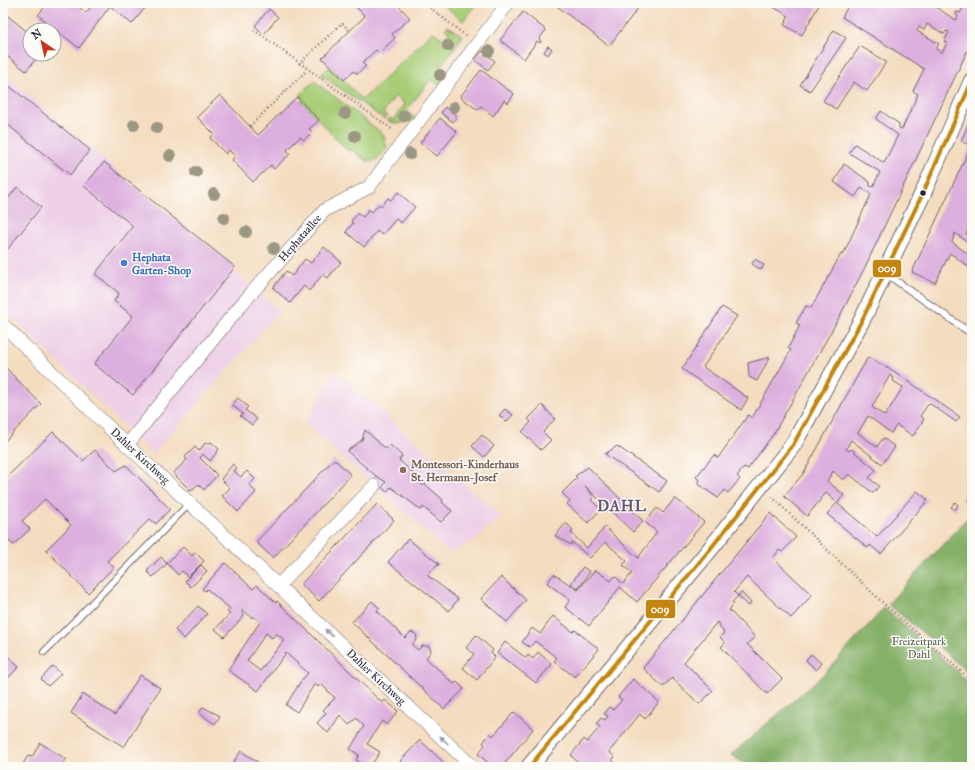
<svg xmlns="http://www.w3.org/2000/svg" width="975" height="770" font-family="'IM FELL Great Primer',serif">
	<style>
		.built { fill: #eed0e7 }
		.green { fill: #a7cd77; stroke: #647859 }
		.forest { fill: #85b068; stroke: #546952 }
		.building { fill: #ddafde; fill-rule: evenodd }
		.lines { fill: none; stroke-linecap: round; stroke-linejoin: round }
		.service-casing { stroke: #6c6369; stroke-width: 8 }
		.minor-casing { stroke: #6c6369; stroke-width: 14 }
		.tertiary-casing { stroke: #6c6369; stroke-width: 18 }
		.path { stroke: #6c6369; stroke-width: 2.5; stroke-dasharray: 1 3; stroke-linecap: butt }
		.service { stroke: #fff; stroke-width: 6 }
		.minor { stroke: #fff; stroke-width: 13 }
		.tertiary { stroke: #fff; stroke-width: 16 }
		.bus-1-casing { stroke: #fdfcf7; stroke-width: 7 }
		.bus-1 { stroke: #c2850f; stroke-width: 4 }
		.tree { fill: #9a9782 }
		.oneway { fill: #9c9ca7 }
		.bus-dot { fill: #22223b; stroke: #fdfcf7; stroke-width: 1.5 }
		.shop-dot { fill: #3f7fe0; stroke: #fdfcf7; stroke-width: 1.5 }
		.education-dot { fill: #8d6e63; stroke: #fdfcf7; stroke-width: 1.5 }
		.labels { text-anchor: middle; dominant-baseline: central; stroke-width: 3; stroke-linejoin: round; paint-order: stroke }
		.street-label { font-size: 11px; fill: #22223b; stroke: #fdfcf7 }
		.shop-label { font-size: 11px; font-weight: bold; fill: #366cbe; stroke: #fdfcf7; text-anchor: start }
		.education-label { font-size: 11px; font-weight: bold; fill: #785e54; stroke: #fdfcf7; text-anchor: start }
		.park-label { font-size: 11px; fill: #515e50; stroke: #fdfcf7 }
		.district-label { font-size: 15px; font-weight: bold; letter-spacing: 1px; fill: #635374; stroke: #fdfcf7 }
		.line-badge { stroke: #fdfcf7; stroke-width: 1.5 }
		.badge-label { font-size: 11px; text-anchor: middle; font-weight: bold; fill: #fff }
	</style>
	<rect width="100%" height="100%" fill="#fdfcf7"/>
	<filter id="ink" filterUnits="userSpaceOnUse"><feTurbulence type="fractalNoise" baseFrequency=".025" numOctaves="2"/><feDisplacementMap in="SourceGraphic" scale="8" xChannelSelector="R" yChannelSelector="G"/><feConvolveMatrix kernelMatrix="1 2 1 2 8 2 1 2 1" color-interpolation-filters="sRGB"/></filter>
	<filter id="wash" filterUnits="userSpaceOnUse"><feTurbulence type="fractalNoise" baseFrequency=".012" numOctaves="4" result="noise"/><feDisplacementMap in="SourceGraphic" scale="16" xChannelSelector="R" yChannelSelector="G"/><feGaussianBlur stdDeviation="0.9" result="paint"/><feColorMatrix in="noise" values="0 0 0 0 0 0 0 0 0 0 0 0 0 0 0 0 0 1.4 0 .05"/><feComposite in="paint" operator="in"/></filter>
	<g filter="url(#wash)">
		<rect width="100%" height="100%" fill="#f4dcbf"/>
		<!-- built -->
		<path class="built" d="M 3,73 L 280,311 L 153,454 L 3,309 Z
			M 335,371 L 501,516 L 475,540 L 450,553 L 305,424 Z"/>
		<!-- green -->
		<path class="green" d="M 441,3 L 477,3 L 463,21 Z
			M 448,26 L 463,36 L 440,67 L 450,74 L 441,86 L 431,79 L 406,111 L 416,119 C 405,122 398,126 388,121 L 389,118 L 393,120 L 405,104 L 395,96 L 383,113 L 387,116 L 384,119 L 321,75 L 330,66 L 362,100 L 433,32 L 443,39 L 449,32 L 445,29 Z
			M 314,81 L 383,134 L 387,148 C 373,166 369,165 353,150 L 348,151 L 301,101 L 303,99 L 300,95 Z"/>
		<!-- forest -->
		<path class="forest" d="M 971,514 L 972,515 L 972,677 L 934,642 L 888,604 Z
			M 884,608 L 961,675 L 972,688 L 972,760 L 970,767 L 774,767 L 770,764 L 745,764 L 731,755 L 824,674 Z"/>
		<g id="blocks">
			<!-- building -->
			<path class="building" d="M 48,3 L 74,3 L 86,13 L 94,3 L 149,3 L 132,24 L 110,6 L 79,48 L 56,30 L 54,33 L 54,30 L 38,30 L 45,21 L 38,15 Z
				M 352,3 L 396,3 L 410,18 L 392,34 L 395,38 L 379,53 L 376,50 L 362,63 L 366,66 L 357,74 L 354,71 L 344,80 L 322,58 L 365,16 Z
				M 553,3 L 642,3 L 609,46 Z
				M 766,3 L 820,3 L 802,35 L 784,25 L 789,16 Z
				M 852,3 L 929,3 L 956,20 L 958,17 L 956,14 L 957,12 L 960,13 L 965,5 L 962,3 L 972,3 L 972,41 L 865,267 L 841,314 L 774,433 L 748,469 L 744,467 L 737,476 L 740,479 L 728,493 L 725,490 L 718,498 L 697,483 L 699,480 L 696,477 L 714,455 L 718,458 L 748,415 L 752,418 L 791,350 L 788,348 L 800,325 L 796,323 L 806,306 L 811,308 L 841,254 L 843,255 L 871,194 L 861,188 L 855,197 L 834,182 L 844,164 L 870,182 L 870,186 L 873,187 L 880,172 L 849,153 L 855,144 L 884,163 L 898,135 L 876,119 L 881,111 L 899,124 L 899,128 L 902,129 L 918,94 L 913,91 L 924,69 L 842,17 L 849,4 L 851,5 ZM 927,24 L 944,34 L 946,31 L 949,32 L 944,42 L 947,43 L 942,53 L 936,49 L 939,44 L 917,31 L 919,27 L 924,30 Z
				M 269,9 L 278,17 L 264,34 L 255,26 Z
				M 3,12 L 30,34 L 30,54 L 40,54 L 26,71 L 3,53 Z
				M 523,12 L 546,30 L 539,39 L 541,41 L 540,43 L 537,41 L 524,59 L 500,40 Z
				M 834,30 L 846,38 L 810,91 L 800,85 Z
				M 548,46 L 552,49 L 548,55 L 544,52 Z
				M 860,46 L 886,62 L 867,91 L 854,82 L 836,109 L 823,101 Z
				M 482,51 L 495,61 L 488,70 L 475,60 Z
				M 481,70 L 514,94 L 508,103 L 504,100 L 493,116 L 481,106 L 478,110 L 460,97 Z
				M 3,81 L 90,150 L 70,175 L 3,121 Z
				M 220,95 L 258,135 L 297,97 L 319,120 L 309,129 L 312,132 L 304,140 L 300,137 L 287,150 L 290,154 L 274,169 L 271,165 L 253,182 L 232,160 L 235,156 L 229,150 L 226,154 L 210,138 L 214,134 L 197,117 Z
				M 445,107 L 457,116 L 453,122 L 441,113 Z
				M 440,118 L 457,132 L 437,156 L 420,143 Z
				M 970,121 L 972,123 L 972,221 L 966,234 L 972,240 L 969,243 L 955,233 L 952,242 L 972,257 L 972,262 L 969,267 L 950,253 L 935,283 L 912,272 L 971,146 L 961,141 Z
				M 104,162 L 235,267 L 133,395 L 94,364 L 133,316 L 114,301 L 119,293 L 95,274 L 133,226 L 84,186 Z
				M 17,187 L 41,207 L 3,255 L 3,205 Z
				M 398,192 L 415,207 L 401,223 L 396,219 L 382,235 L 377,231 L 364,247 L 346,232 L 353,223 L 351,221 L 358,213 L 363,217 L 369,209 L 372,212 L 379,204 L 381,206 L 388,198 L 391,200 Z
				M 324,247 L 341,262 L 328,278 L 323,274 L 309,291 L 304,286 L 290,303 L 273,288 L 286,271 L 292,276 L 305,259 L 311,263 Z
				M 755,259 L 764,265 L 761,270 L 752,264 Z
				M 722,307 L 737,316 L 703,367 L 748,398 L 741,410 L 682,369 Z
				M 770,357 L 757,381 L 749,377 L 748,363 Z
				M 868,357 L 895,372 L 960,417 L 956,422 L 929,403 L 920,416 L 924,419 L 913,436 L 897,425 L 891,433 L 868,416 L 858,433 L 877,447 L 883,438 L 895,447 L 882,464 L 851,440 L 846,449 L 849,451 L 851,449 L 876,470 L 869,478 L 879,486 L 873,493 L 849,474 L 843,480 L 833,471 L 827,481 L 844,495 L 837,503 L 826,493 L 807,516 L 784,496 L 803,474 ZM 890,375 L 894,378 L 893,381 L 903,387 L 885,416 L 872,407 Z
				M 3,365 L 41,404 L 3,443 Z
				M 238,398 L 248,407 L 245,410 L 257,419 L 252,425 L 240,416 L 243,414 L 232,405 Z
				M 542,405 L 555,419 L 543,432 L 551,440 L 541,450 L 522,432 L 531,422 L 528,419 Z
				M 505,409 L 513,415 L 506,422 L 499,415 Z
				M 365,430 L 386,449 L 390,445 L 402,456 L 399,460 L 416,476 L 415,478 L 423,486 L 425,484 L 443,500 L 442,502 L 452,511 L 441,522 L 423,507 L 421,510 L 391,487 L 387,492 L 382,488 L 386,482 L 376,476 L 347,451 L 362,440 Z
				M 53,432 L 83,461 L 95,450 L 116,471 L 126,465 L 170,509 L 156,524 L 150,519 L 107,561 L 114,567 L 88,593 L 46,550 L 71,525 L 45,499 L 22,521 L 30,529 L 13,545 L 6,538 L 3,541 L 3,481 Z
				M 482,435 L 494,446 L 484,457 L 472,446 Z
				M 211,442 L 219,449 L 210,461 L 203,454 L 200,458 L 217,475 L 204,490 L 198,484 L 191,491 L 173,473 L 187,460 L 185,457 L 195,447 L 199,451 L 205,443 L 207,444 Z
				M 617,446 L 667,481 L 659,492 L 605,454 Z
				M 334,459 L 351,475 L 273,558 L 256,542 Z
				M 233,464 L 237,468 L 234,471 L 241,477 L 247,471 L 255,479 L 249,485 L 256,492 L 238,512 L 222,496 L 230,488 L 221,479 Z
				M 588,467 L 643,521 L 633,532 L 585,486 L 594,497 L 591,500 L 601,509 L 588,523 L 567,504 L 570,501 L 562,493 L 577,478 L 575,476 Z
				M 917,491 L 928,500 L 881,554 L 870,545 L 868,548 L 827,514 L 837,503 L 877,537 Z
				M 972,493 L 972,503 L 967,500 Z
				M 675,498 L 704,522 L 637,602 L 620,587 L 589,626 L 565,607 L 570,600 L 547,583 L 554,574 L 578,590 L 595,570 L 611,581 L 615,576 L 623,584 L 632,573 L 623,565 L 627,561 L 605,542 L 590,558 L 572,542 L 571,545 L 555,536 L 566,523 L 573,530 L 571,533 L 587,548 L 605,527 L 638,558 L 657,532 L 645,522 L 657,508 L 663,513 Z
				M 955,502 L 958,505 L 955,510 L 951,507 Z
				M 377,504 L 394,520 L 319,601 L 301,584 Z
				M 770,513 L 796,537 L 782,552 L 779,550 L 773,558 L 812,595 L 791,618 L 747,577 L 734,592 L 738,596 L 741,592 L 751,603 L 749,606 L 738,596 L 732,602 L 734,603 L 729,610 L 755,637 L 747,644 L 782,679 L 767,694 L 721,647 L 725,643 L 720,637 L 724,633 L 717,622 L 684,662 L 713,691 L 699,704 L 672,678 L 663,687 L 643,668 Z
				M 408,539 L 439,564 L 427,575 L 458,599 L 449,611 L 388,562 Z
				M 183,547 L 192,556 L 195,552 L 204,561 L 188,577 L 182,571 L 178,575 L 167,563 Z
				M 161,557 L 167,564 L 153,577 L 147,571 Z
				M 225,563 L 253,589 L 257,585 L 276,603 L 277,601 L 382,703 L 385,700 L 398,711 L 387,725 L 382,721 L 367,744 L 380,752 L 370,767 L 356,760 L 359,755 L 350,749 L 364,726 L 356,718 L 349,725 L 340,715 L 328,733 L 317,723 L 326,713 L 323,710 L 335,698 L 321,684 L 318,687 L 315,683 L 297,712 L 286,705 L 301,681 L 308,673 L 286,653 L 258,691 L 228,670 L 260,622 L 253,616 L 252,618 L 243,610 L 242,612 L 244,616 L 224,637 L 215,629 L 230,614 L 227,612 L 230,609 L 207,589 L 205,591 L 202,589 ZM 266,633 L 272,638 L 276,633 L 284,640 L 260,671 L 247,661 Z
				M 201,565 L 207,571 L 191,587 L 185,581 Z
				M 583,567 L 590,572 L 578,589 L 571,584 Z
				M 501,577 L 526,600 L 507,622 L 481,599 Z
				M 372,601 L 379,608 L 377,611 L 405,638 L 411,632 L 416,634 L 417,639 L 412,645 L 418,650 L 422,646 L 429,646 L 431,651 L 426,658 L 454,684 L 457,682 L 464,689 L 444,709 L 352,622 Z
				M 198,606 L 207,614 L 184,639 L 175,630 Z
				M 553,616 L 573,632 L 575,630 L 599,649 L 575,677 L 554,661 L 557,658 L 535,641 L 530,647 L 522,642 L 532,628 L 540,634 Z
				M 476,635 L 493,650 L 491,653 L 495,657 L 477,680 L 463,668 L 474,654 L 466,648 Z
				M 505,642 L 526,658 L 528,655 L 533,659 L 538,652 L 552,664 L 536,683 L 497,653 Z
				M 3,652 L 19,667 L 3,683 Z
				M 811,654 L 821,663 L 816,670 L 806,660 Z
				M 53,666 L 61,674 L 48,686 L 41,679 Z
				M 140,675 L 160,688 L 124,747 L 71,713 L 83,694 L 115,715 Z
				M 633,679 L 659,702 L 645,719 L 640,714 L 609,752 L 615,757 L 612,760 L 620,767 L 582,767 L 571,755 L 584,739 L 587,742 L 600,727 L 596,724 L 601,718 L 605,720 L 608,716 L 604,714 L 610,707 L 613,710 L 622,700 L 618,697 Z
				M 203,707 L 220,716 L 215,724 L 199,713 Z
				M 514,712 L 533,729 L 502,767 L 493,767 L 478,754 L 485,745 L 483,743 L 490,733 L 493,736 Z
				M 420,740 L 443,762 L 448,767 L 407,767 L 400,761 Z
				M 40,743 L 66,759 L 61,767 L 21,767 L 28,756 L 32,757 Z
				M 241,751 L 265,767 L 230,767 Z"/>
		</g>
	</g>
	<g filter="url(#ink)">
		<use href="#blocks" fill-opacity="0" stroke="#6c6369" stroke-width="1"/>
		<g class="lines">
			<!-- service casing -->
			<g class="service-casing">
				<path id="service" d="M 885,273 L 972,334
					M 44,652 L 190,503"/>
			</g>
			<!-- minor casing -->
			<g class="minor-casing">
				<path id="minor" d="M 3,325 L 127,445 L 473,767
					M 127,445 L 241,305 L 325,210 L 369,187 L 508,3
					M 279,585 L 374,486"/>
			</g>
			<!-- tertiary casing -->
			<g class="tertiary-casing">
				<path id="tertiary" d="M 529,767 L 707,553 L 793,445 L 862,320 L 923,193 L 972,81"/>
			</g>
			<!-- path -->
			<path class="path" d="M 424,3 L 466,36
				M 254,30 L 393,130
				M 299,64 L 342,23 L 350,31
				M 250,126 L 307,70
				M 772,497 L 883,603 L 963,673 L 972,683"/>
			<!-- service -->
			<use href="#service" class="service"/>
			<!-- minor -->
			<use href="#minor" class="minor"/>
			<!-- tertiary -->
			<use href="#tertiary" class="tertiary"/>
			<!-- bus-1 casing -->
			<g class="bus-1-casing">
				<path id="bus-1" d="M 529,767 L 707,553 L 793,445 L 862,320 L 923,193 L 972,81"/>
			</g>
			<!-- bus-1 -->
			<use href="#bus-1" class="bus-1"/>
		</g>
		<!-- trees -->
		<g class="tree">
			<circle cx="448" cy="46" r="6"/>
			<circle cx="489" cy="51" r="6"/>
			<circle cx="440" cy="75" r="6"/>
			<circle cx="454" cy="107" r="6"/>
			<circle cx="345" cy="113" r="6"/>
			<circle cx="404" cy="116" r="6"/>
			<circle cx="134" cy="125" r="6"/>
			<circle cx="157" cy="128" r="6"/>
			<circle cx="355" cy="136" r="6"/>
			<circle cx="410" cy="154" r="6"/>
			<circle cx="170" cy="156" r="6"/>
			<circle cx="196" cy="172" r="6"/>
			<circle cx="214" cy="194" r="6"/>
			<circle cx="224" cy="218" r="6"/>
			<circle cx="246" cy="232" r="6"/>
			<circle cx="274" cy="248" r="6"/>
		</g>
		<!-- one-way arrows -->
		<defs><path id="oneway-solid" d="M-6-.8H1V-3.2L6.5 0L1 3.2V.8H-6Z"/></defs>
		<g class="oneway">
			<use href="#oneway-solid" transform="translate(329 633) rotate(-137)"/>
			<use href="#oneway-solid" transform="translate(444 740) rotate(-137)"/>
		</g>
	</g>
	<!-- markers -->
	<circle class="bus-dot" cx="923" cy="193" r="3.5"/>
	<circle class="shop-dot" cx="124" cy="263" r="4"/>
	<circle class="education-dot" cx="403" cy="470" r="4"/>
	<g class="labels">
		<!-- street labels -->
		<g class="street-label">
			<text transform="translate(300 238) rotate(-49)">Hephataallee</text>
			<text transform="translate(140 456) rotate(43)">Dahler Kirchweg</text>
			<text transform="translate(376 677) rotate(43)">Dahler Kirchweg</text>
		</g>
		<!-- shop labels -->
		<g class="shop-label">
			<text x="132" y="257">Hephata<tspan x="132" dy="13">Garten-Shop</tspan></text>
		</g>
		<!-- education labels -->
		<g class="education-label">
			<text x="411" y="464">Montessori-Kinderhaus<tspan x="411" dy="13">St. Hermann-Josef</tspan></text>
		</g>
		<!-- park labels -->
		<g class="park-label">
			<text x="919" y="641">Freizeitpark<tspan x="919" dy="13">Dahl</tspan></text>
		</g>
		<!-- district labels -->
		<g class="district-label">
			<text x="622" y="506">DAHL</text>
		</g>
	</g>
	<g class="line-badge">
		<rect x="872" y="259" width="30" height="19" rx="4" fill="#c2850f"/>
		<rect x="645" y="599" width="31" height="20" rx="4" fill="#c2850f"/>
	</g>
	<g class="badge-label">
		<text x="887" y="272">009</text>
		<text x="660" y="613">009</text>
	</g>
	<!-- margin -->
	<rect width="975" height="770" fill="none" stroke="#fdfcf7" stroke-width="16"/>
	<!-- north arrow -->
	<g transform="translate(42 42) rotate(326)"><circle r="19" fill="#fdfcf7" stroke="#a5a5ac"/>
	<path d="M0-3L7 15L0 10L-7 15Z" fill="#c8321e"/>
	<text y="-6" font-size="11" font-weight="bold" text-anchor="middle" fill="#22223b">N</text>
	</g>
</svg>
